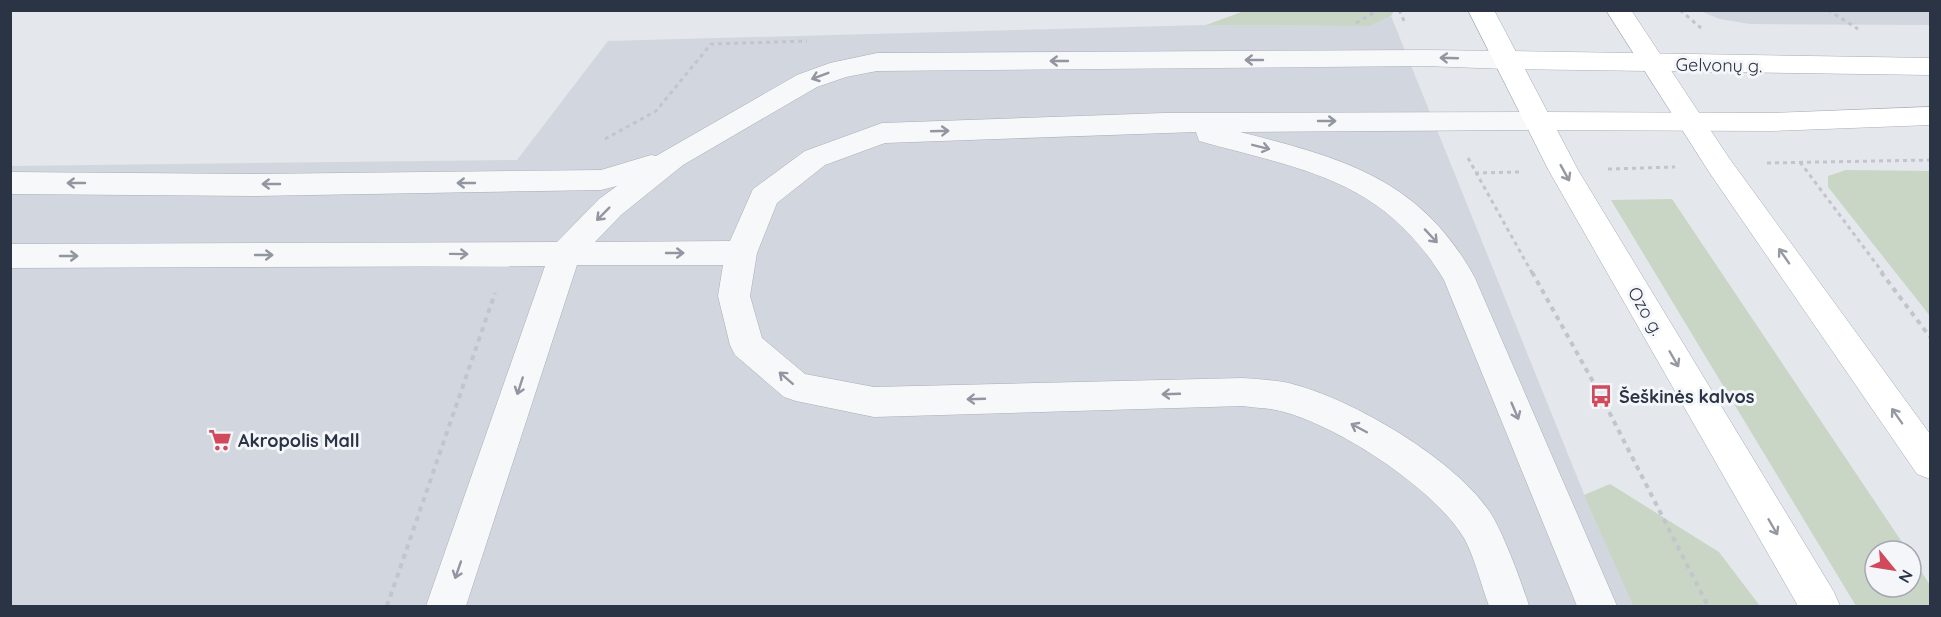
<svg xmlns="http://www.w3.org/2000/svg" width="1941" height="617" font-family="Quicksand,sans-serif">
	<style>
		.built { fill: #d2d6de }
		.green { fill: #c9d6c5 }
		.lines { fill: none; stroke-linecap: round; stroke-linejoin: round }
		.street-casing { stroke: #a9aeb7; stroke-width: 1 }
		.secondary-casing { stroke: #a9aeb7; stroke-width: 1 }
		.primary-casing { stroke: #a3abb8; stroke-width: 1 }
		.path-far1 { stroke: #c2c5cb; stroke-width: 3; stroke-dasharray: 4 4; stroke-linecap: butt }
		.path { stroke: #c2c5cb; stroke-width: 4; stroke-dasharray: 5 5; stroke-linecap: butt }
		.street { fill: #f7f8fa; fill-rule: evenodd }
		.secondary { fill: #fff; fill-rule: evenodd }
		.primary { fill: #fff; fill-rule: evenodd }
		.oneway { stroke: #9196a0 }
		.oneway2 { stroke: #959aa2 }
		.labels { text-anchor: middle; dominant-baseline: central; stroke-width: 6; stroke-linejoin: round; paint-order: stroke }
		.street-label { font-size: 18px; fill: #2b3445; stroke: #f4f6f9 }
		.poi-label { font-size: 18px; font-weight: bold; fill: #2b3445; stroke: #f4f6f9; text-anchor: start }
	</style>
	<rect width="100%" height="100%" fill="#e4e7ec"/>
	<!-- built -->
	<path class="built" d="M 1700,11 L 1930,11 L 1930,25 L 1750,24 L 1720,19 Z
		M 1391,16 L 1584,494 L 1633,606 L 11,606 L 10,166 L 517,160 L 608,41 L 1206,25 L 1370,26 Z"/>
	<!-- green -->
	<path class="green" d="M 1244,11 L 1244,10 L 1394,11 L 1391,16 L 1370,26 L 1206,25 Z
		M 1846,170 L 1930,171 L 1930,316 L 1828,187 L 1828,176 Z
		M 1672,199 L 1908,551 L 1875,551 L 1875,587 L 1911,587 L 1911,556 L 1930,585 L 1930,606 L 1856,606 L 1611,200 Z
		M 1610,484 L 1719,552 L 1760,606 L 1633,606 L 1584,495 Z"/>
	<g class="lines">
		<!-- street casing -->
		<g class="street-casing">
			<path id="street" d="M 1424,50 L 1507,51 L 1516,54 L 1520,60 L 1516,66 L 1507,69 L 1424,66 L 877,71 L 846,77 L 817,87 L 683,165 L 621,215 L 595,242 L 730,241 L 753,189 L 805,151 L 882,123 L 1164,113 L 1538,112 L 1548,114 L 1552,121 L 1548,128 L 1538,130 L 1240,132 C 1343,158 1421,179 1475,278 L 1617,606 L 1577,606 L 1444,280 C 1383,179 1304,170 1199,141 L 1196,132 L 885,143 L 825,165 L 777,203 L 757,253 L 750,296 L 762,338 L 805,374 L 874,387 L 1243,378 C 1257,379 1271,380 1284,382 C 1347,395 1460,461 1493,517 C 1505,538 1522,583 1529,606 L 1489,606 C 1481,585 1475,558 1464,538 C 1435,489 1338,426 1284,412 C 1271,408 1256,408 1243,406 L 874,417 L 796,401 L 784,397 L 735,355 L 730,345 L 718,296 L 723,265 L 577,265 L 466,606 L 426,606 L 545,266 L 10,268 L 10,244 L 557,242 L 599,199 L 617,186 L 601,190 L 255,196 L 10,194 L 10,172 L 255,174 L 601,170 L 651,155 L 656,156 L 797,75 L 830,63 L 877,53 Z"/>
		</g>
		<!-- secondary casing -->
		<g class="secondary-casing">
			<path id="secondary" d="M 1507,51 L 1930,58 L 1930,75 L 1507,69 L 1498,66 L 1494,60 L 1498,54 Z
				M 1930,107 L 1930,125 L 1772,131 L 1538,130 L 1528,128 L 1524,121 L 1528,114 L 1538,112 L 1772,113 Z"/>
		</g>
		<!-- primary casing -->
		<g class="primary-casing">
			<path id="primary" d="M 1468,10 L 1494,10 L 1578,170 L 1834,592 L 1840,606 L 1798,606 L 1549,171 Z
				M 1606,10 L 1631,10 L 1729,158 L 1930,434 L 1930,479 L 1917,474 L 1709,172 Z"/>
		</g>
		<!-- path-far1 -->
		<path class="path-far1" d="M 1399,10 L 1405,23
			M 1680,10 L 1701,28
			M 1828,10 L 1858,29
			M 1356,23 L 1379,10
			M 605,139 L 656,111 L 711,44 L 807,41
			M 1468,158 L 1532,273
			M 1800,162 L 1883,273
			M 1767,163 L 1930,160
			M 1608,169 L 1675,167
			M 1475,173 L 1519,172"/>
		<!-- path -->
		<path class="path" d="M 1532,272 L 1601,396 L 1708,606
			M 1881,272 L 1930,337
			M 387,606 L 495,293"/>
		<!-- street -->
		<use href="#street" class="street"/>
		<!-- secondary -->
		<use href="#secondary" class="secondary"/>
		<!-- primary -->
		<use href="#primary" class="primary"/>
	</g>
	<!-- one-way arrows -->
	<defs><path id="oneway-shaft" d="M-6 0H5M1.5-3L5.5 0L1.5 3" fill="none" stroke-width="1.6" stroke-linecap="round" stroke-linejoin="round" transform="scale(1.5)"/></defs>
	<g class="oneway">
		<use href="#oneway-shaft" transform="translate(1449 58) rotate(-178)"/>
		<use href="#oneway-shaft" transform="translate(1254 60) rotate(180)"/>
		<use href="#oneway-shaft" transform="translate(1059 61) rotate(180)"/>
		<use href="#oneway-shaft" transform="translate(820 76) rotate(159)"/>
		<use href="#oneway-shaft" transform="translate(1327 121)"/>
		<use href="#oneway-shaft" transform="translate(940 131) rotate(-2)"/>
		<use href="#oneway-shaft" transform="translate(1261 147) rotate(14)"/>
		<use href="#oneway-shaft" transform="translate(76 183) rotate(-180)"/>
		<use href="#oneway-shaft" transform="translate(466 183) rotate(180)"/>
		<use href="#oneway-shaft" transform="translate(271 184) rotate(180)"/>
		<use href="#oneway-shaft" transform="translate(603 214) rotate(135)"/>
		<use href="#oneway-shaft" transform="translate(1431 236) rotate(47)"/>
		<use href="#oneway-shaft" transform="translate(675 253)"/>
		<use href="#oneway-shaft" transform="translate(459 254) rotate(1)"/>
		<use href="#oneway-shaft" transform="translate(264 255)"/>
		<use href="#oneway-shaft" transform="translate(69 256)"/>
		<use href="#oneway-shaft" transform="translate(786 378) rotate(-139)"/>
		<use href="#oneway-shaft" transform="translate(520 386) rotate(108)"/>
		<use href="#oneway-shaft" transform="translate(1171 394) rotate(178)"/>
		<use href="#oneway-shaft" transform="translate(976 399) rotate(178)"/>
		<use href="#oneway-shaft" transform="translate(1515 411) rotate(67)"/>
		<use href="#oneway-shaft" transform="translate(1359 428) rotate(-152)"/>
		<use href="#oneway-shaft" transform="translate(458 570) rotate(109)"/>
	</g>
	<g class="oneway2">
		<use href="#oneway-shaft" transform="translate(1565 173) rotate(61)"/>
		<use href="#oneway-shaft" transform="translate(1784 256) rotate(-125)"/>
		<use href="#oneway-shaft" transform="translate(1674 359) rotate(60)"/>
		<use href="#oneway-shaft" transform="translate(1897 416) rotate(-125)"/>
		<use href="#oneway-shaft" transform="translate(1773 527) rotate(60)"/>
	</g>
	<!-- icons -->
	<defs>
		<g id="bus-bare" transform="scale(1.8)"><path d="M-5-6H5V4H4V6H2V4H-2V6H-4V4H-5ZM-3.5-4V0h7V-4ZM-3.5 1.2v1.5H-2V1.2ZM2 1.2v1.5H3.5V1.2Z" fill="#d1495b" stroke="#f4f6f9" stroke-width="2.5" paint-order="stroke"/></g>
		<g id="supermarket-bare" transform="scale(1.8)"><path d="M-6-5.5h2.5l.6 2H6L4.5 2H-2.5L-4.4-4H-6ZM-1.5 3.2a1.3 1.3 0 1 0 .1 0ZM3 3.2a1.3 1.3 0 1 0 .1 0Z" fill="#d1495b" stroke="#f4f6f9" stroke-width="2.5" paint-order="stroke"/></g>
	</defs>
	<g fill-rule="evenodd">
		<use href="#bus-bare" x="1601" y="396"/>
		<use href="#supermarket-bare" x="220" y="440"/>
	</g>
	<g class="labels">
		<!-- street labels -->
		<g class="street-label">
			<text transform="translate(1719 65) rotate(1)">Gelvonų g.</text>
			<text transform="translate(1646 311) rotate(60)">Ozo g.</text>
		</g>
		<!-- poi labels -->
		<g class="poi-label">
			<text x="1619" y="396">Šeškinės kalvos</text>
			<text x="238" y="440">Akropolis Mall</text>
		</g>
	</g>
	<!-- border -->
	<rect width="1941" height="617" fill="none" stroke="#2b3445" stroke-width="24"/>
	<!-- north arrow -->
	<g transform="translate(1893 569) rotate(120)"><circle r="28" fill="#f4f6f9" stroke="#a4a8b1" stroke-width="1.5"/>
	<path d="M0-4.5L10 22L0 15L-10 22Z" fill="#d1495b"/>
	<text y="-9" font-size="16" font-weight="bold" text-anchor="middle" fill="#2b3445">N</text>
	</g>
</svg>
